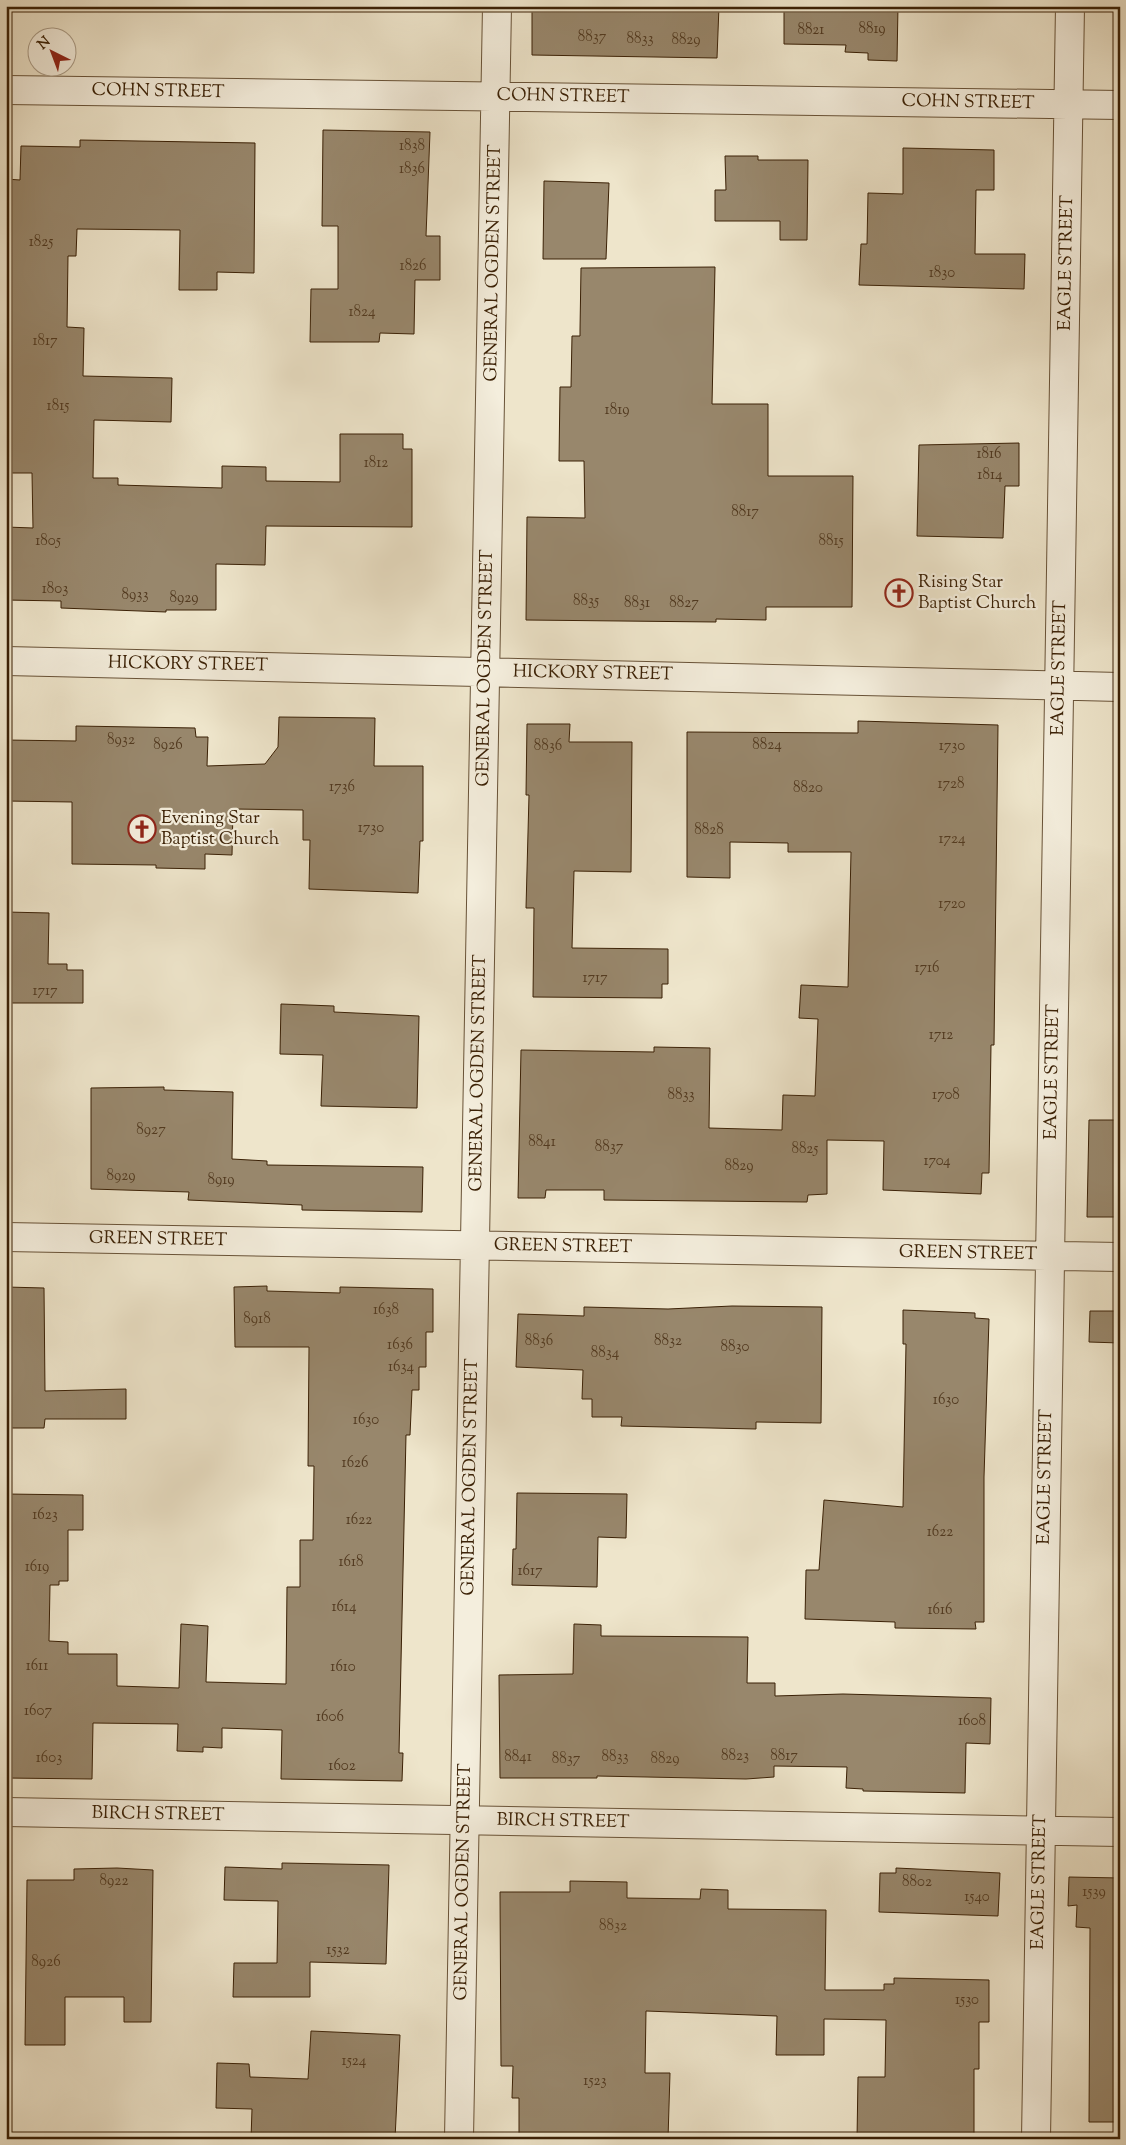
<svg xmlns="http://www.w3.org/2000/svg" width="1126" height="2145" font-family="'Sorts Mill Goudy',serif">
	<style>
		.building { fill: #98876c; stroke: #3b2106 }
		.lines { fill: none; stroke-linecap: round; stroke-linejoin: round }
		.minor-casing { stroke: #685237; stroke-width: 30 }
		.minor { stroke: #f4eedd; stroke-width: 28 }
		.labels { text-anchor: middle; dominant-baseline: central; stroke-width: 4.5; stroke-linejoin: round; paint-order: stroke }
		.number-label { font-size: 15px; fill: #523a20 }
		.street-label { font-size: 18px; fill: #3b2106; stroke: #f4eedd }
		.poi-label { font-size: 18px; fill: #3b2106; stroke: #f4eedd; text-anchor: start }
	</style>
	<rect width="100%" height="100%" fill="#eee5cb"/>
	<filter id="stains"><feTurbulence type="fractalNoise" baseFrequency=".004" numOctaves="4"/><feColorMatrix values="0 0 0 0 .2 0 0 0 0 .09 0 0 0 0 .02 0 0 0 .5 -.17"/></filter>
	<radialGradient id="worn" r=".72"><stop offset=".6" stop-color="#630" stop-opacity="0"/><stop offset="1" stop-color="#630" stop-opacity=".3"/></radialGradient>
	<!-- building -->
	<path class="building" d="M 532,6 L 719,6 L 717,58 L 532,55 Z
		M 784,6 L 898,6 L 897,61 L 868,60 L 868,53 L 845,52 L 846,45 L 784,44 Z
		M 323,130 L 430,132 L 426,236 L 440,236 L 440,280 L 415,280 L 414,334 L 380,333 L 379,342 L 310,342 L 311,289 L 338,289 L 338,226 L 322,226 Z
		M 80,140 L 255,143 L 254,273 L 217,272 L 217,290 L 179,290 L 180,230 L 77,229 L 76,256 L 68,256 L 67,327 L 84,328 L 83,376 L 172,378 L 171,422 L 94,420 L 93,478 L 118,478 L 118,485 L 222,488 L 222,466 L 266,467 L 266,481 L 340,482 L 340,434 L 403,434 L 403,449 L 412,449 L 412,527 L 266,526 L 265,565 L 216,564 L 216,610 L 166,610 L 166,612 L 61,608 L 61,601 L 6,600 L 6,527 L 33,528 L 32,473 L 6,473 L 6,179 L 20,180 L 21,146 L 80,147 Z
		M 903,148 L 994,150 L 994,190 L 976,190 L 975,254 L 1025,254 L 1024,289 L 859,285 L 861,244 L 867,244 L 868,193 L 903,194 Z
		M 725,156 L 758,156 L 758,160 L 808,160 L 807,240 L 780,240 L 780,221 L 715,221 L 715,190 L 726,190 Z
		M 544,181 L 609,183 L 606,259 L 543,259 Z
		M 715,267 L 712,404 L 768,404 L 768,476 L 853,476 L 852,607 L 766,607 L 766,620 L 716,619 L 716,622 L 526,620 L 527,517 L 585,518 L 584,461 L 559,461 L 560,387 L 571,387 L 572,336 L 580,336 L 580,330 L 581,268 Z
		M 1019,443 L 1019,486 L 1005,486 L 1003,538 L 917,536 L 919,445 Z
		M 279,717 L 375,718 L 374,766 L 423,766 L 423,841 L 420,841 L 418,893 L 309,889 L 310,840 L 303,840 L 303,810 L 233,809 L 232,855 L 205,854 L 205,869 L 156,868 L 156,865 L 72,864 L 72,802 L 6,801 L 6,740 L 76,741 L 76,726 L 195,728 L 196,737 L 208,737 L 207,766 L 265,764 L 278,747 Z
		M 858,721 L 998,725 L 994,1045 L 991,1045 L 989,1173 L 982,1173 L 981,1194 L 883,1190 L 884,1141 L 827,1140 L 827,1194 L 808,1195 L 807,1202 L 604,1200 L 604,1190 L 546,1190 L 545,1198 L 518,1198 L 521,1050 L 654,1052 L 654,1047 L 710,1048 L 709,1128 L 782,1130 L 783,1095 L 815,1096 L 818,1019 L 799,1018 L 801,985 L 848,987 L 851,852 L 788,852 L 788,843 L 730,842 L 730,878 L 687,877 L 687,732 L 858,733 Z
		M 527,724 L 570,724 L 569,742 L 632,742 L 631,872 L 574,871 L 572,948 L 668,949 L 668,984 L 662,984 L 662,998 L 533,997 L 534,908 L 526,908 L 529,795 L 526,795 Z
		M 6,912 L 49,913 L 48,964 L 67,964 L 67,970 L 83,970 L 83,1003 L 6,1003 Z
		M 281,1004 L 334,1006 L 334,1012 L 419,1016 L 417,1108 L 321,1106 L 323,1055 L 280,1054 Z
		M 164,1087 L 164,1090 L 233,1092 L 232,1159 L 267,1161 L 267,1165 L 423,1167 L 422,1212 L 302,1210 L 302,1205 L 188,1200 L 189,1192 L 91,1189 L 91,1088 Z
		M 1089,1120 L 1120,1120 L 1120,1217 L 1087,1217 Z
		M 267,1286 L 267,1291 L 340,1293 L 340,1287 L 433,1289 L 433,1332 L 426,1332 L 426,1367 L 419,1367 L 419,1390 L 412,1390 L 410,1435 L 406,1435 L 399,1753 L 403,1753 L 402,1781 L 281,1779 L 282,1730 L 222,1728 L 222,1748 L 203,1747 L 203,1752 L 177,1751 L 178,1724 L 93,1723 L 92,1779 L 6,1778 L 6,1494 L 83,1495 L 83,1530 L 68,1530 L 68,1581 L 59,1581 L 59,1585 L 50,1585 L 49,1641 L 68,1642 L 68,1654 L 117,1654 L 117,1686 L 179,1688 L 181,1624 L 208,1626 L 206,1682 L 286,1684 L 287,1587 L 300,1587 L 300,1540 L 313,1540 L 314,1466 L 308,1466 L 309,1347 L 235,1347 L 234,1287 Z
		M 6,1287 L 44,1288 L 45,1391 L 126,1389 L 126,1419 L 45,1419 L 44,1428 L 6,1428 Z
		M 732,1306 L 822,1307 L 821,1423 L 756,1422 L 756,1429 L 621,1426 L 622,1417 L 592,1417 L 592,1399 L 582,1399 L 583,1370 L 516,1367 L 518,1314 L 584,1316 L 584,1307 L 668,1309 Z
		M 903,1310 L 975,1313 L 975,1318 L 989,1319 L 984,1477 L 984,1622 L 975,1622 L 976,1629 L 895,1628 L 895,1622 L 805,1619 L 806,1570 L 819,1570 L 824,1500 L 903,1507 L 906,1344 L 903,1344 Z
		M 1090,1311 L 1120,1311 L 1120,1343 L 1089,1342 Z
		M 517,1493 L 627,1494 L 626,1538 L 598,1537 L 597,1587 L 512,1585 L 513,1549 L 516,1549 Z
		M 574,1624 L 601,1625 L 601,1636 L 748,1637 L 747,1683 L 775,1683 L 775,1696 L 843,1694 L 991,1698 L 990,1744 L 966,1743 L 965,1793 L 863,1791 L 863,1789 L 846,1788 L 847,1767 L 774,1766 L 774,1777 L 746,1779 L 597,1776 L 597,1778 L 500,1778 L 499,1675 L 573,1674 Z
		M 282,1863 L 389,1865 L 386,1964 L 310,1962 L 310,1997 L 233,1997 L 234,1963 L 277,1963 L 278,1901 L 224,1900 L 225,1867 L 282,1869 Z
		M 117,1868 L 153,1870 L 151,2022 L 124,2022 L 124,1997 L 65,1997 L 65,2045 L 25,2045 L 27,1880 L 74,1880 L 74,1869 Z
		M 896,1868 L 1000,1873 L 998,1916 L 879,1912 L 880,1873 L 896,1873 Z
		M 1069,1877 L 1120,1878 L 1120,2122 L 1089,2122 L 1090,1928 L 1076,1927 L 1077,1905 L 1068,1906 Z
		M 570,1881 L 627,1882 L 627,1898 L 700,1899 L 701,1889 L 728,1890 L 728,1909 L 826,1910 L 825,1990 L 884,1990 L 884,1984 L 894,1984 L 894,1978 L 989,1980 L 989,2022 L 979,2022 L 979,2069 L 974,2069 L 974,2139 L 857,2139 L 858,2077 L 885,2077 L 886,2020 L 824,2019 L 824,2055 L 776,2055 L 777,2016 L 646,2011 L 645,2073 L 670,2073 L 668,2139 L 519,2139 L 519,2098 L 512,2098 L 513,2066 L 501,2066 L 500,1892 L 570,1892 Z
		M 311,2031 L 400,2035 L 395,2139 L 251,2139 L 252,2109 L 216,2108 L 217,2063 L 249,2064 L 250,2077 L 308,2079 Z"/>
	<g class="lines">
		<!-- minor casing -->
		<g class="minor-casing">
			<path id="minor" d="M 6,90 L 1120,105
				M 6,661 L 1120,687
				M 6,1237 L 1120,1257
				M 6,1812 L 1120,1832
				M 459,2139 L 497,6
				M 1036,2139 L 1070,6"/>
		</g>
		<!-- minor -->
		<use href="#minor" class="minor"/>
	</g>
	<!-- icons -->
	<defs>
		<g id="church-ring" transform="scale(1.4375)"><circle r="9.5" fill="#f4eedd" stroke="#8f2418" stroke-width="1.5"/><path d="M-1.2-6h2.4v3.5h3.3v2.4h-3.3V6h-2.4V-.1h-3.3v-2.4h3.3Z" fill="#8f2418"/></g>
	</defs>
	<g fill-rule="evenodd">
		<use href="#church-ring" x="899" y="593"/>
		<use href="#church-ring" x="142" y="829"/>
	</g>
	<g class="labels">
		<!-- number labels -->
		<g class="number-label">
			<text x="872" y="29">8819</text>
			<text x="811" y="30">8821</text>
			<text x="592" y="37">8837</text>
			<text x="640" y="39">8833</text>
			<text x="686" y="40">8829</text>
			<text x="412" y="146">1838</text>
			<text x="412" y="169">1836</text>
			<text x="41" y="242">1825</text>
			<text x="413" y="266">1826</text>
			<text x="942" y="273">1830</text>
			<text x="362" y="312">1824</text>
			<text x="45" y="341">1817</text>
			<text x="58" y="406">1815</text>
			<text x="617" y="410">1819</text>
			<text x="989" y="454">1816</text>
			<text x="376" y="463">1812</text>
			<text x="990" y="475">1814</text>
			<text x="745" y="512">8817</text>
			<text x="48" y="541">1805</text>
			<text x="831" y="541">8815</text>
			<text x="55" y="589">1803</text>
			<text x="135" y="595">8933</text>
			<text x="184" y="598">8929</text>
			<text x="586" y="601">8835</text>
			<text x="637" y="603">8831</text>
			<text x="684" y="603">8827</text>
			<text x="121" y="740">8932</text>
			<text x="168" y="745">8926</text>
			<text x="767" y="745">8824</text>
			<text x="548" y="746">8836</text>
			<text x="952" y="746">1730</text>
			<text x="951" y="784">1728</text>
			<text x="342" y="787">1736</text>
			<text x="808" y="788">8820</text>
			<text x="371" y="828">1730</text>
			<text x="709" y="830">8828</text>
			<text x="952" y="839">1724</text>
			<text x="952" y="904">1720</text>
			<text x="927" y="968">1716</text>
			<text x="595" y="978">1717</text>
			<text x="45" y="991">1717</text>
			<text x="941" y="1035">1712</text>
			<text x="681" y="1095">8833</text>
			<text x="946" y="1095">1708</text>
			<text x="151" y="1130">8927</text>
			<text x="542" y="1142">8841</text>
			<text x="609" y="1147">8837</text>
			<text x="805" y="1149">8825</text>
			<text x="937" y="1161">1704</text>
			<text x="739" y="1166">8829</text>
			<text x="121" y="1176">8929</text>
			<text x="221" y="1180">8919</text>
			<text x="386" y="1310">1638</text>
			<text x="257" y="1319">8918</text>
			<text x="539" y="1341">8836</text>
			<text x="668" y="1341">8832</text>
			<text x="400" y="1345">1636</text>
			<text x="735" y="1347">8830</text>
			<text x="605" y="1353">8834</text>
			<text x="401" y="1367">1634</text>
			<text x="946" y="1400">1630</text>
			<text x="366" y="1420">1630</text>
			<text x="355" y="1463">1626</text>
			<text x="45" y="1515">1623</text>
			<text x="359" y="1520">1622</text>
			<text x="940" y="1532">1622</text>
			<text x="351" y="1562">1618</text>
			<text x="37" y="1567">1619</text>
			<text x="530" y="1571">1617</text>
			<text x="344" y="1607">1614</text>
			<text x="940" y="1610">1616</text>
			<text x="37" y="1666">1611</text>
			<text x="343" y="1667">1610</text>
			<text x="38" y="1711">1607</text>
			<text x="330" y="1717">1606</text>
			<text x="972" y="1721">1608</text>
			<text x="735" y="1756">8823</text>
			<text x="784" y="1756">8817</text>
			<text x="518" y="1757">8841</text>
			<text x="615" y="1757">8833</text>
			<text x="49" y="1758">1603</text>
			<text x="566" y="1759">8837</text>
			<text x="665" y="1759">8829</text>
			<text x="342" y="1766">1602</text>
			<text x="114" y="1881">8922</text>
			<text x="917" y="1882">8802</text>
			<text x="1094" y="1892">1539</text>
			<text x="977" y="1897">1540</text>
			<text x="613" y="1926">8832</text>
			<text x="338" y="1950">1532</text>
			<text x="46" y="1962">8926</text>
			<text x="967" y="2000">1530</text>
			<text x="354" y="2061">1524</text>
			<text x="595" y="2081">1523</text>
		</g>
		<!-- street labels -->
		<g class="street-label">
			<text transform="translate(158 92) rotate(1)">COHN STREET</text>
			<text transform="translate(563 97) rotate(1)">COHN STREET</text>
			<text transform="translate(968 103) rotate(1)">COHN STREET</text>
			<text transform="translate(494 263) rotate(-89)">GENERAL OGDEN STREET</text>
			<text transform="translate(1067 263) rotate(-89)">EAGLE STREET</text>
			<text transform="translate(188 665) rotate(1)">HICKORY STREET</text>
			<text transform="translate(486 668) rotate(-89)">GENERAL OGDEN STREET</text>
			<text transform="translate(1060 668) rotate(-89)">EAGLE STREET</text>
			<text transform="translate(593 674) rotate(1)">HICKORY STREET</text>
			<text transform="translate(1053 1072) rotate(-89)">EAGLE STREET</text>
			<text transform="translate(479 1073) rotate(-89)">GENERAL OGDEN STREET</text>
			<text transform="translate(158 1240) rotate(1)">GREEN STREET</text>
			<text transform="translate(563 1247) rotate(1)">GREEN STREET</text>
			<text transform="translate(968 1254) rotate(1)">GREEN STREET</text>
			<text transform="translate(471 1477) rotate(-89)">GENERAL OGDEN STREET</text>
			<text transform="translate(1046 1477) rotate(-89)">EAGLE STREET</text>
			<text transform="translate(158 1815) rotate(1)">BIRCH STREET</text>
			<text transform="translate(563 1822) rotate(1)">BIRCH STREET</text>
			<text transform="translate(464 1882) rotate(-89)">GENERAL OGDEN STREET</text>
			<text transform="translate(1040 1882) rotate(-89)">EAGLE STREET</text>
		</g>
		<!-- poi labels -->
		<g class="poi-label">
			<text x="918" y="583">Rising Star<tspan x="918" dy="21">Baptist Church</tspan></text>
			<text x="161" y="819">Evening Star<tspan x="161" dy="21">Baptist Church</tspan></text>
		</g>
	</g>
	<!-- margin -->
	<rect width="1126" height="2145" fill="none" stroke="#eee5cb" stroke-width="25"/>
	<rect x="8" y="8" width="1111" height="2130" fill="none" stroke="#3b2106" stroke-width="2.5"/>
	<rect x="12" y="12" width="1101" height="2120" fill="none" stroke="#3b2106"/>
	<!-- north arrow -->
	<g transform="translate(52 52) rotate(318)"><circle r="24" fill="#f4eedd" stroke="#aa9c87"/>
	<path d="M0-4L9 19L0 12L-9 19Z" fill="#8f2418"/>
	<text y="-8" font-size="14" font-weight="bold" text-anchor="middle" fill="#3b2106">N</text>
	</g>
	<rect width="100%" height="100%" filter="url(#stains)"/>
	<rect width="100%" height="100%" fill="url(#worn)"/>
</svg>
